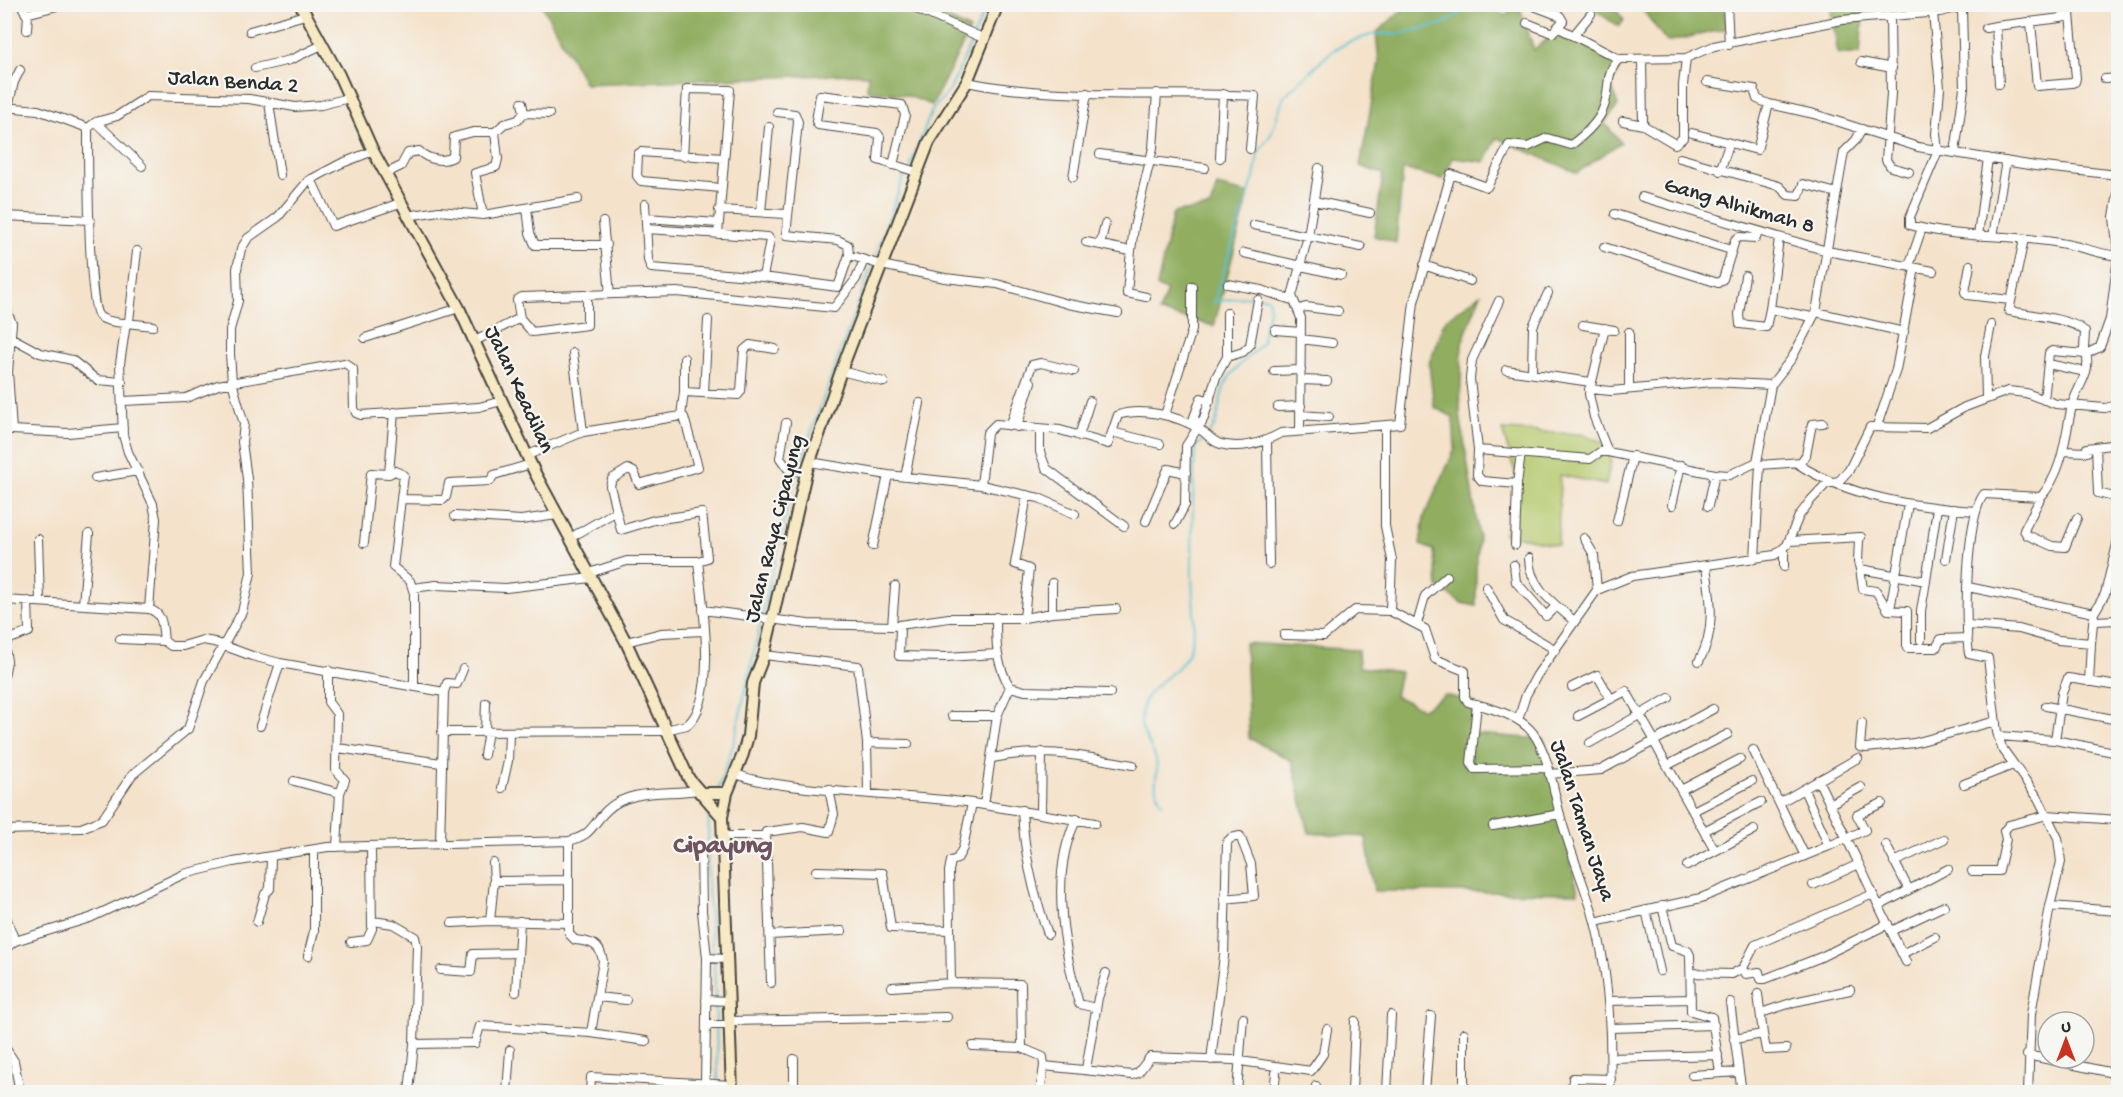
<svg xmlns="http://www.w3.org/2000/svg" width="2123" height="1097" font-family="'Gochi Hand',sans-serif">
	<style>
		.green { fill: #b6c96d; stroke: #707a4c; stroke-width: 1.5 }
		.forest { fill: #90ad60; stroke: #5e6c46; stroke-width: 1.5 }
		.lines { fill: none; stroke-linecap: round; stroke-linejoin: round }
		.stream { stroke: #57c1d3; stroke-width: 2 }
		.street-casing { stroke: #494643; stroke-width: 10 }
		.secondary-casing { stroke: #494643; stroke-width: 14 }
		.street { stroke: #fff; stroke-width: 8 }
		.secondary { stroke: #f6e9c3; stroke-width: 10 }
		.labels { text-anchor: middle; dominant-baseline: central; stroke-width: 4.5; stroke-linejoin: round; paint-order: stroke }
		.street-label { font-size: 22px; fill: #2b2b2b; stroke: #f6f6f2 }
		.quarter-label { font-size: 26px; font-weight: bold; fill: #6f535e; stroke: #f6f6f2 }
	</style>
	<rect width="100%" height="100%" fill="#f6f6f2"/>
	<filter id="ink" filterUnits="userSpaceOnUse"><feTurbulence type="fractalNoise" baseFrequency=".0167" numOctaves="2"/><feDisplacementMap in="SourceGraphic" scale="12" xChannelSelector="R" yChannelSelector="G"/><feConvolveMatrix kernelMatrix="1 2 1 2 8 2 1 2 1" color-interpolation-filters="sRGB"/></filter>
	<filter id="wash" filterUnits="userSpaceOnUse"><feTurbulence type="fractalNoise" baseFrequency=".008" numOctaves="4" result="noise"/><feDisplacementMap in="SourceGraphic" scale="24" xChannelSelector="R" yChannelSelector="G"/><feGaussianBlur stdDeviation="1.35" result="paint"/><feColorMatrix in="noise" values="0 0 0 0 0 0 0 0 0 0 0 0 0 0 0 0 0 1.4 0 .05"/><feComposite in="paint" operator="in"/></filter>
	<g filter="url(#wash)">
		<rect width="100%" height="100%" fill="#f4e2ca"/>
		<!-- green -->
		<path class="green" d="M 1502,430 L 1581,434 L 1614,446 L 1606,485 L 1560,475 L 1558,545 L 1504,534 L 1520,488 Z"/>
		<!-- forest -->
		<path class="forest" d="M 542,5 L 924,6 L 970,30 L 932,105 L 906,95 L 867,90 L 868,75 L 853,74 L 585,84 Z
			M 1408,5 L 1494,5 L 1505,16 L 1514,5 L 1519,5 L 1534,50 L 1557,31 L 1621,64 L 1612,87 L 1618,106 L 1604,123 L 1621,142 L 1577,173 L 1497,138 L 1485,162 L 1453,158 L 1443,179 L 1403,169 L 1396,243 L 1374,236 L 1383,174 L 1360,166 L 1379,62 L 1376,33 Z
			M 1588,5 L 1612,5 L 1624,20 L 1619,27 Z
			M 1639,5 L 1725,5 L 1726,29 L 1667,42 Z
			M 1830,5 L 1864,5 L 1860,54 L 1838,54 Z
			M 1217,186 L 1249,194 L 1214,326 L 1159,312 L 1167,291 L 1157,287 L 1173,213 L 1210,207 Z
			M 1481,294 L 1462,343 L 1460,414 L 1479,537 L 1476,569 L 1476,606 L 1461,603 L 1438,587 L 1434,550 L 1420,545 L 1424,517 L 1455,449 L 1453,417 L 1434,407 L 1429,364 L 1445,320 Z
			M 1245,643 L 1358,650 L 1359,667 L 1400,672 L 1395,696 L 1423,709 L 1445,695 L 1472,701 L 1475,734 L 1544,739 L 1578,893 L 1374,891 L 1366,837 L 1309,833 L 1292,761 L 1249,738 Z"/>
		<g class="lines">
			<!-- stream -->
			<path class="stream" d="M 910,167 L 932,110 L 950,90 L 988,4
				M 1210,433 C 1221,419 1217,401 1225,385 C 1232,368 1251,357 1262,343 C 1262,327 1273,313 1268,298 L 1250,296 L 1214,302 L 1255,174 L 1258,153 L 1271,134 L 1284,96 L 1332,51 L 1349,42 L 1374,34 L 1400,34 L 1445,23 L 1474,4
				M 762,615 L 794,480 L 906,171
				M 718,790 L 734,742 L 761,621
				M 1163,804 C 1149,784 1160,780 1156,760 C 1153,747 1141,735 1141,722 C 1140,682 1175,681 1188,653 C 1199,629 1192,600 1192,575 C 1192,532 1193,489 1195,447 L 1206,438
				M 709,808 L 707,875 L 713,955
				M 714,960 L 718,1081"/>
		</g>
	</g>
	<g filter="url(#ink)">
		<g class="lines">
			<!-- street casing -->
			<g class="street-casing">
				<path id="street" d="M 21,4 L 26,14 L 65,4
					M 1727,4 L 1729,45
					M 919,10 L 985,39
					M 1933,13 L 1940,88 L 1936,134 L 1938,151 L 1910,217 L 1910,225 C 1959,239 2010,234 2060,243 C 2080,246 2098,254 2118,256
					M 1890,16 L 1891,94 L 1886,160 L 1891,167 L 1909,172
					M 1527,23 L 1552,33 L 1563,21 L 1560,16 L 1529,4
					M 2031,23 L 2037,86 L 2072,83 L 2075,82 L 2076,78 L 2070,14
					M 1559,28 L 1619,59 L 1686,58 L 1714,46 L 1842,20 L 1940,12 L 1975,4
					M 1986,28 L 1996,26
					M 27,30 L 28,14
					M 250,31 L 305,15
					M 1573,36 L 1591,14
					M 1642,59 L 1643,125 L 1675,144 L 1683,138 L 1683,85 L 1686,58
					M 1861,62 L 1892,68
					M 255,68 L 290,60 L 322,45
					M 2105,79 L 2118,78
					M 967,82 C 1058,101 1162,91 1255,96 L 1250,149
					M 1707,82 L 1754,89 L 1757,99 L 1769,104
					M 1999,84 L 1996,26 L 2061,18 L 2070,14 L 2074,4
					M 269,103 L 280,175
					M 4,107 L 38,110 L 88,128
					M 8,107 L 14,82 L 20,70
					M 524,113 L 549,114
					M 1623,121 L 1643,125
					M 96,122 L 142,166
					M 88,128 C 88,154 88,306 99,316 C 104,321 119,323 126,323 L 120,364 L 123,435 L 128,452 L 153,504 L 156,519 L 149,609
					M 88,128 L 96,122 L 117,116 L 148,96 L 249,99 L 295,107 L 321,105 L 349,98
					M 1692,133 L 1757,150 L 1769,104 L 1814,114 L 1918,147 L 2035,166 L 2118,175
					M 1955,153 L 1964,88 L 1962,7
					M 1100,154 L 1205,168
					M 683,156 L 687,89 L 730,90 L 718,234
					M 1220,158 L 1223,94
					M 1680,158 L 1779,186 L 1788,195 L 1799,196 L 1803,184 L 1837,193
					M 893,165 L 905,115 L 902,105 L 820,95 L 816,121 L 818,125 L 877,133 L 880,137 L 878,160 L 917,172
					M 1720,171 L 1729,144
					M 385,174 L 401,166 L 408,153 L 419,151 C 427,159 442,163 453,157 L 454,137 L 473,132 L 495,132
					M 1073,177 L 1087,93
					M 311,179 L 333,226 L 400,203
					M 721,188 L 641,181 L 637,176 L 638,154 L 641,152 L 723,158
					M 2118,193 L 2114,217 L 2118,254
					M 1642,197 L 1827,251 L 1933,271
					M 1314,201 L 1370,213
					M 645,204 L 648,260 L 651,268 L 763,277 L 838,287 L 849,255 L 848,245 L 838,240 L 786,235 L 798,122 L 795,114 L 777,112
					M 527,208 L 530,233 L 535,245 L 607,245
					M 719,210 L 786,214
					M 761,212 L 769,127
					M 1615,214 L 1731,250
					M 483,215 L 475,173 L 496,167 L 498,159 L 495,132 L 504,124 L 518,120 L 524,113 L 522,103
					M 4,216 L 90,220
					M 407,216 L 439,211 L 483,215 L 578,199
					M 646,218 L 718,223
					M 603,222 L 610,294
					M 1254,225 L 1361,247
					M 647,229 L 768,237 L 770,240 L 763,277
					M 1978,236 L 1988,158
					M 1993,236 L 2006,161
					M 1779,238 L 1770,309 L 1812,317
					M 2024,239 L 2009,311 C 2026,314 2075,319 2085,332 L 2084,349 L 2086,354 L 2052,351 L 2049,353 L 2044,400
					M 1086,242 L 1131,251 L 1134,227 L 1153,148 L 1157,93
					M 1100,245 L 1105,224
					M 1604,247 L 1718,283 L 1723,279 L 1735,240 L 1739,237 L 1756,238 L 1758,232
					M 1131,251 L 1127,293 L 1146,297
					M 1244,253 L 1341,275
					M 849,255 L 881,265 L 945,278 L 997,284 L 1068,304 L 1118,313
					M 1424,265 L 1470,281
					M 1970,265 L 1965,292 L 1967,295 L 2010,300
					M 1909,266 L 1922,228
					M 1745,276 L 1739,314 L 1740,324 L 1766,327 L 1770,309
					M 1228,284 L 1261,290 L 1292,300
					M 587,296 L 587,325 L 532,332 L 520,318 L 517,300 L 522,297 L 677,292 L 834,308 L 856,279 L 864,260
					M 1499,301 L 1472,360 L 1470,379 L 1478,450 L 1477,475 L 1482,481 L 1517,484
					M 4,306 L 12,323 L 8,372 L 12,430 L 68,433 L 123,428
					M 1299,309 L 1306,307 L 1338,311
					M 1816,312 L 1904,332
					M 129,321 L 137,251
					M 126,323 L 153,326
					M 1583,325 L 1614,330
					M 1605,328 L 1589,394 L 1594,417 L 1608,452 L 1715,474 L 1729,475 L 1757,462
					M 1275,330 L 1301,332
					M 1629,332 L 1629,389
					M 12,338 L 40,353 L 72,360 L 97,380 L 122,382
					M 365,338 L 459,308
					M 1301,339 L 1332,343
					M 473,342 L 520,318
					M 573,353 L 583,432
					M 1227,357 L 1243,352 L 1250,345 L 1258,300
					M 2048,364 L 2086,372
					M 1506,370 L 1591,382
					M 841,371 L 884,382
					M 1274,371 L 1301,370
					M 1532,372 L 1533,326 L 1548,293
					M 1301,380 L 1327,381
					M 1589,389 L 1611,391 L 1713,382 L 1771,385
					M 684,392 L 684,358
					M 704,393 L 708,320
					M 1986,397 L 1985,356 L 1991,325
					M 123,401 L 186,398 L 218,385 L 345,363 L 353,369 L 354,408 L 356,413 L 361,415 L 479,407 L 502,401
					M 1278,407 L 1301,406
					M 394,412 L 389,474 L 395,471 L 404,475 L 401,499 L 443,500 L 446,497 L 449,483 L 490,481 L 494,475 L 531,464
					M 1165,415 L 1192,330 L 1192,286
					M 1301,415 L 1329,417
					M 786,423 L 780,458 L 788,469 L 806,473
					M 1202,423 L 1193,420 L 1201,398 L 1210,401
					M 1010,426 L 1032,365 L 1041,363 L 1074,371
					M 1385,426 L 1385,526 L 1392,560 L 1390,611
					M 1877,426 L 1896,370 L 1915,268
					M 1017,427 L 1031,382
					M 1040,429 L 1040,452 L 1046,468 L 1124,526
					M 1300,431 L 1301,318 L 1292,296 L 1308,236 L 1319,168
					M 1112,432 L 1160,444
					M 1079,436 L 1090,401
					M 1267,442 L 1269,564
					M 2096,447 L 2098,493 L 2118,498
					M 1478,450 L 1590,459 L 1600,452 L 1608,452
					M 2064,451 L 2087,452 L 2087,448 L 2118,444
					M 528,455 L 583,432 L 681,416 L 684,392 L 738,395 L 741,391 L 744,350 L 750,345 L 775,349
					M 810,462 L 888,475 L 981,485 L 1039,498 L 1075,514
					M 1798,464 C 1848,497 1916,507 1975,511
					M 1760,465 L 1801,462 L 1806,455 L 1812,424 L 1823,423
					M 905,477 L 920,403
					M 95,478 L 138,471
					M 981,485 L 987,433 L 996,424 L 1060,430 L 1108,444 L 1118,415 C 1142,407 1178,416 1199,429 C 1206,433 1211,440 1218,443 C 1238,451 1265,442 1281,433 L 1400,424 L 1414,302 L 1451,174 L 1487,187 L 1509,145 L 1528,147 L 1547,138 L 1571,145 C 1583,136 1598,123 1603,109 C 1611,91 1604,73 1619,59
					M 2041,497 L 2024,530 L 2027,535 L 2052,546 L 2065,547 L 2077,518
					M 401,499 L 393,567 L 410,581 L 414,593 L 414,686
					M 1672,505 L 1681,465
					M 1708,506 L 1715,474
					M 455,516 L 521,520 L 557,515
					M 1146,521 L 1168,469 L 1186,473
					M 1617,521 L 1633,456
					M 1175,524 L 1185,505 L 1186,446 L 1204,418 L 1216,377 L 1227,357 L 1227,313
					M 570,538 L 615,512
					M 1584,538 L 1594,555 L 1597,590
					M 38,539 L 40,601
					M 1859,539 L 1858,562 L 1860,569 L 1926,581 L 1921,611 L 1921,640
					M 1789,541 L 1861,537
					M 364,543 L 371,473 L 389,474
					M 1515,545 L 1517,484 L 1521,453
					M 873,546 L 888,475
					M 1784,549 L 1784,567
					M 1529,558 C 1529,587 1555,604 1574,621
					M 1755,559 L 1760,465 L 1757,462 L 1771,385 L 1792,358 L 1816,312 L 1844,152 L 1856,140 L 1862,129
					M 1946,559 L 1954,509
					M 1514,565 L 1516,582 L 1546,616 L 1556,606
					M 1860,569 L 1863,589 L 1876,591 L 1888,610 L 1907,611 L 1907,648 L 1936,648 L 1941,639 L 1968,638
					M 589,573 L 627,561 L 698,561 L 707,558 L 702,513 L 654,520 L 621,530 L 610,486 L 612,479 L 628,469 L 634,472 L 639,484 L 698,467 L 684,417 L 681,416
					M 1926,581 L 1937,508
					M 1052,583 L 1052,613
					M 1486,587 L 1504,620 L 1556,650
					M 1968,587 L 2094,613
					M 413,588 L 436,585 L 506,588 L 591,578
					M 4,600 L 149,609 C 164,614 162,626 164,641 L 171,646 L 183,646 L 203,640 L 214,642 L 252,656 L 280,663 L 444,692 L 440,843
					M 83,604 L 89,534
					M 1891,604 L 1908,504
					M 703,610 L 808,624 L 892,626 L 949,618 L 1024,618 L 1052,613 L 1116,609
					M 996,617 C 996,644 996,664 1010,687 L 1025,691 L 1110,693
					M 1024,618 L 1029,569 L 1015,564 L 1027,495
					M 2094,621 L 2118,620
					M 1417,624 L 1425,596 L 1447,576
					M 1968,625 L 2019,629 L 2058,640 L 2091,643 L 2094,613 L 2105,594 L 2118,540
					M 892,626 L 895,586
					M 900,626 L 899,656 L 946,657 L 997,654
					M 1284,635 L 1324,636 L 1355,610 L 1390,611 L 1425,629 L 1435,659 L 1465,671 L 1465,697 L 1468,702 C 1490,708 1518,714 1533,733 C 1549,755 1553,789 1560,815 C 1569,848 1582,879 1592,911 C 1609,969 1612,1032 1610,1092
					M 120,639 L 164,641
					M 4,641 L 29,632 L 28,601
					M 626,642 L 661,633 L 704,631
					M 4,643 L 7,661 L 4,676
					M 764,655 L 858,666 L 867,743 L 868,792
					M 1699,661 C 1716,632 1711,599 1706,567
					M 328,670 L 328,702 L 337,714 L 336,770 L 345,780 L 340,793 L 337,847
					M 2089,682 L 2091,643
					M 1572,687 L 1597,675 L 1611,699
					M 444,692 L 447,683 L 457,684 L 463,669
					M 1477,704 L 1471,763 L 1474,769 L 1547,768
					M 2046,706 L 2118,720
					M 952,716 L 997,716
					M 1578,716 L 1626,691 L 1655,741
					M 1518,720 L 1526,695 L 1537,675 L 1597,590 L 1632,576 L 1775,555 L 1787,545 L 1799,516 L 1811,500 L 1827,483 L 1839,481 L 1849,470 L 1870,427 L 1927,428 L 1965,407 L 2008,391 L 2026,393 L 2056,404 L 2105,408 L 2118,405
					M 1862,723 L 1860,747 L 1866,748 L 1914,743 L 1996,721
					M 260,726 L 280,663
					M 485,731 L 486,703
					M 442,732 L 661,731 L 687,725 C 719,699 702,600 698,561
					M 1998,736 L 2055,740 L 2118,753
					M 2055,740 L 2062,693 L 2068,678 L 2118,686
					M 1654,742 L 1715,851
					M 867,743 L 908,744
					M 1590,743 L 1669,698
					M 338,748 L 441,763
					M 1753,750 L 1805,856
					M 484,755 L 488,731
					M 992,758 C 1045,747 1081,756 1133,765
					M 1668,765 L 1728,734
					M 734,772 C 758,791 930,796 972,803 L 963,848 L 957,859 L 951,861 L 949,871 L 951,983
					M 1549,774 L 1601,770 L 1713,709
					M 1818,780 L 1859,864
					M 294,781 L 340,793
					M 1964,784 L 2013,765
					M 502,788 L 508,761 L 509,732
					M 1681,790 L 1740,759
					M 1805,792 L 1829,846 L 1865,830 L 1857,815 L 1882,803
					M 972,803 L 1095,823
					M 1779,803 L 1858,758
					M 1830,804 L 1861,787
					M 984,805 L 997,716 L 1010,687
					M 1022,810 C 1024,854 1033,893 1048,934
					M 1693,811 L 1752,781
					M 1041,812 L 1042,752
					M 1077,819 C 1049,870 1064,950 1079,1004 L 1096,1008
					M 1493,826 L 1560,814
					M 4,830 L 81,828 L 102,820 L 132,775 L 188,729 L 204,681 L 242,612 L 251,573 L 247,479 L 242,442 L 244,424 L 232,382 L 230,354 L 230,330 L 238,301 L 237,269 L 241,249 L 248,238 L 278,217 L 308,181 L 340,164 L 373,151
					M 1704,831 L 1761,802
					M 723,836 L 765,836
					M 1886,845 L 1909,890
					M 701,846 L 702,911 L 707,958 L 705,1084
					M 1894,862 L 1944,839
					M 493,863 L 494,881
					M 1687,866 L 1754,830
					M 816,871 L 883,873 L 891,928 L 949,930
					M 1972,871 L 1999,871 L 2006,839 L 2004,831 L 2009,825 L 2047,815 L 2118,820
					M 1813,885 L 1859,864 L 1873,894
					M 1662,906 L 1672,946 L 1688,951 L 1690,955 L 1691,1011 L 1712,1017 L 1720,1073
					M 1879,906 L 1948,869
					M 2050,906 L 2118,911
					M 1646,910 L 1660,971
					M 4,912 L 15,941
					M 373,921 L 393,924 L 415,937 L 417,946 L 414,1044
					M 490,921 L 494,881 L 568,880
					M 257,922 L 265,894 L 270,889 L 271,857
					M 1595,922 L 1701,898 L 1829,846
					M 452,923 L 490,921 L 569,923
					M 1891,931 L 1944,906
					M 770,935 L 842,931
					M 351,942 L 367,940 L 372,929 L 371,847
					M 4,950 L 15,941 L 90,918 L 184,874 L 233,862 L 328,847 L 569,841 C 594,834 590,826 607,810 C 630,788 668,795 697,790
					M 1902,954 L 1935,937
					M 308,956 L 314,931 L 314,850
					M 707,958 L 727,959
					M 1743,968 L 1746,974 L 1759,972 L 1761,979 L 1765,979 L 1821,957 L 1888,924
					M 441,970 L 471,972 L 473,954 L 518,953
					M 1691,973 L 1732,974 L 1743,968 L 1755,945 L 1873,894 L 1906,962
					M 771,983 L 766,832 L 803,827 L 829,832 L 834,814 L 829,789
					M 892,987 L 951,983 L 1021,984 L 1022,1048
					M 516,992 L 520,921
					M 597,997 L 626,1000
					M 706,1000 L 729,1001
					M 1609,1001 L 1691,999
					M 1730,1002 L 1739,1072
					M 1761,1013 L 1794,1002 L 1850,990
					M 729,1021 L 947,1017
					M 706,1025 L 729,1025
					M 1611,1028 L 1714,1025
					M 591,1033 L 646,1041
					M 1763,1034 L 1766,1050 L 1786,1049
					M 1734,1039 L 1763,1034 L 1758,994
					M 4,1046 L 14,1061 L 20,1092
					M 973,1046 L 1022,1048 L 1043,1057 L 1044,1066
					M 2027,1055 L 2118,1074
					M 1611,1058 L 1718,1055
					M 794,1059 L 794,1092
					M 1211,1060 L 1224,956 L 1227,842 L 1231,838 L 1240,836 L 1251,864 L 1254,896 L 1224,899
					M 1086,1069 L 1098,998 L 1106,973
					M 1692,1075 L 1739,1072 L 1742,1092
					M 1316,1086 L 1316,1092
					M 409,1092 L 414,1044 L 475,1043 L 480,1026 L 591,1033 L 603,961 C 600,943 591,942 575,940 L 569,934 L 569,841
					M 507,1092 L 510,1050
					M 590,1092 L 591,1077 L 732,1085
					M 1040,1092 L 1044,1066 L 1132,1075 L 1138,1073 L 1150,1057 L 1233,1060 L 1311,1071 L 1323,1054 L 1327,1029
					M 1237,1092 L 1243,1018
					M 1274,1092 L 1276,1073
					M 1352,1092 L 1355,1021
					M 1387,1092 L 1391,1015
					M 1425,1092 L 1431,1016
					M 1464,1092 L 1464,1033
					M 1572,1092 L 1573,1078 L 1611,1079
					M 2028,1092 L 2031,1014 L 2050,906 L 2061,862 L 2058,838 L 2038,798 L 2002,748 L 1997,732 L 1988,658 L 1969,654 C 1964,622 1966,517 1984,494 L 2041,497 C 2064,469 2064,440 2072,406 C 2076,388 2092,373 2086,354 L 2100,347 L 2110,319 L 2118,257"/>
			</g>
			<!-- secondary casing -->
			<g class="secondary-casing">
				<path id="secondary" d="M 300,4 L 339,75 L 373,151 L 459,308 L 535,473 L 626,642 L 689,779 L 722,817
					M 700,793 L 727,793
					M 732,1092 L 722,817 L 727,793 L 743,754 L 748,736 L 753,683 L 764,655 L 806,473 L 841,371 L 929,142 L 967,82 L 998,4"/>
			</g>
			<!-- street -->
			<use href="#street" class="street"/>
			<!-- secondary -->
			<use href="#secondary" class="secondary"/>
		</g>
	</g>
	<g class="labels">
		<!-- street labels -->
		<g class="street-label">
			<text transform="translate(233 83) rotate(4)">Jalan Benda 2</text>
			<text transform="translate(1739 207) rotate(16)">Gang Alhikmah 8</text>
			<text transform="translate(518 390) rotate(65)">Jalan Keadilan</text>
			<text transform="translate(776 529) rotate(-76)">Jalan Raya Cipayung</text>
			<text transform="translate(1581 821) rotate(72)">Jalan Taman Jaya</text>
		</g>
		<!-- quarter labels -->
		<g class="quarter-label">
			<text x="723" y="847">Cipayung</text>
		</g>
	</g>
	<!-- margin -->
	<rect width="2123" height="1097" fill="none" stroke="#f6f6f2" stroke-width="24"/>
	<!-- north arrow -->
	<g transform="translate(2066 1040)"><circle r="28" fill="#f6f6f2" stroke="#a5a5a2" stroke-width="1.5"/>
	<path d="M0-4.5L10 22L0 15L-10 22Z" fill="#c8321e"/>
	<text y="-9" font-size="16" font-weight="bold" text-anchor="middle" fill="#2b2b2b">U</text>
	</g>
</svg>
